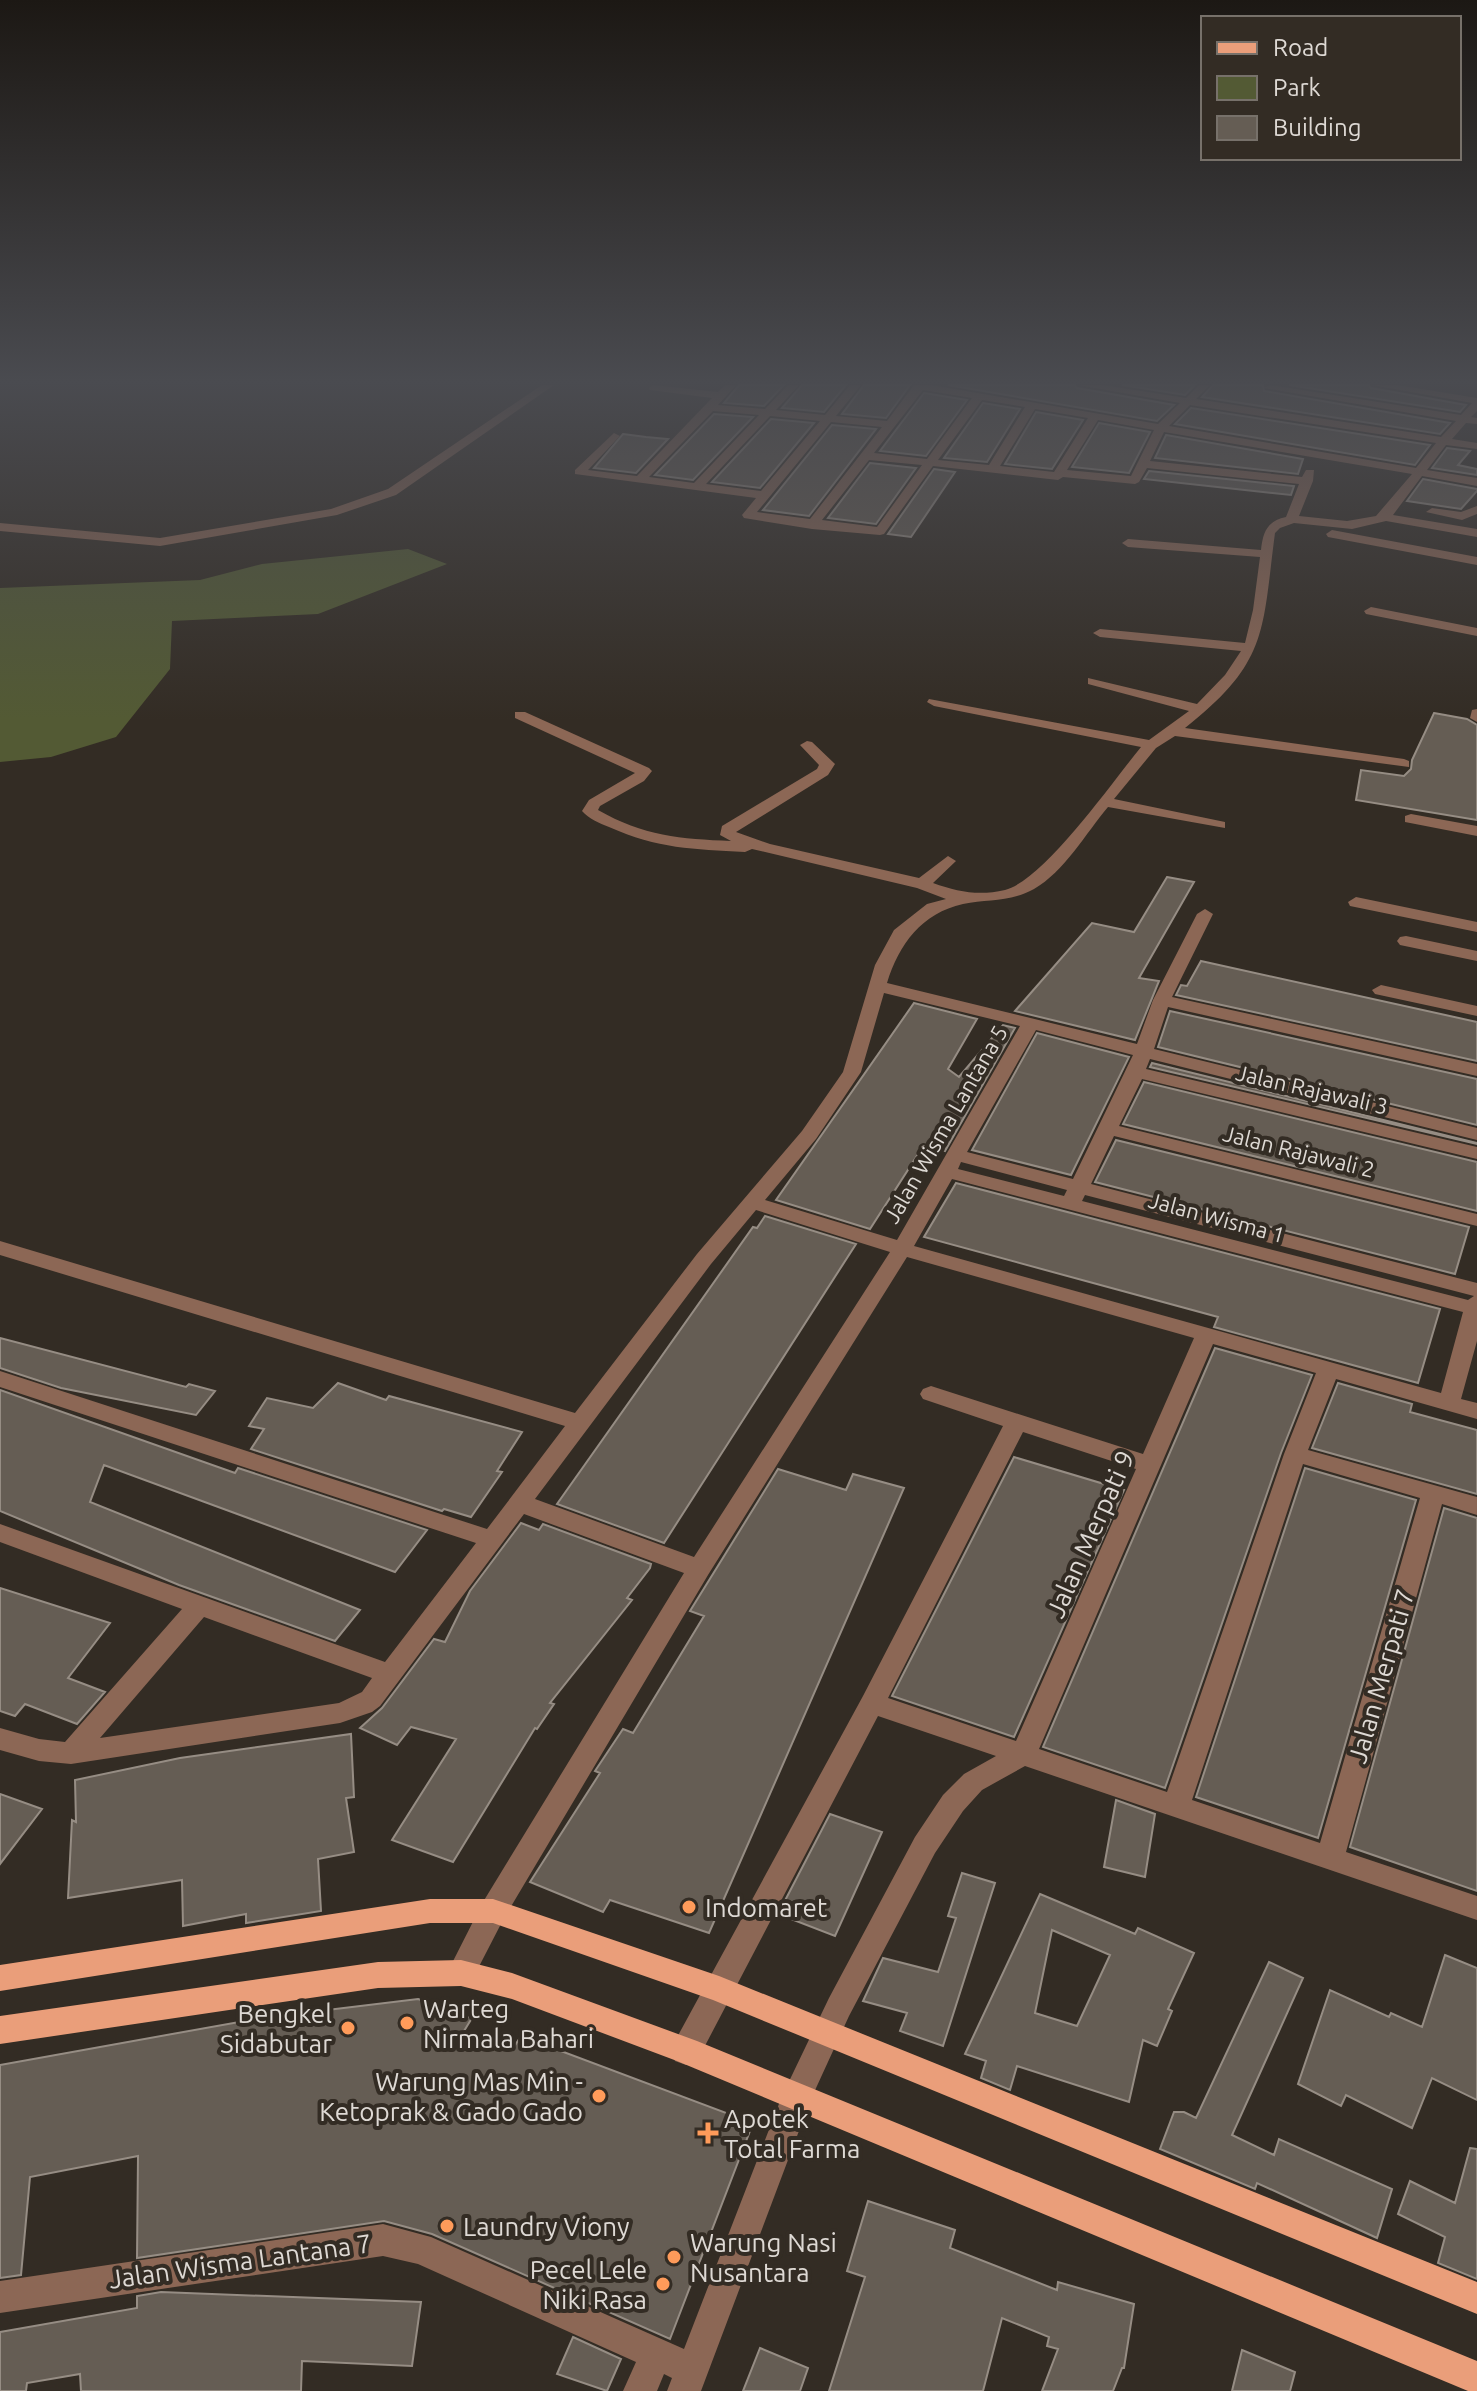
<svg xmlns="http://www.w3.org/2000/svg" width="1477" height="2391" font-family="Ubuntu,sans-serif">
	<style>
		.green { fill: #535a34 }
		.building { fill: #655d54; stroke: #968d84; stroke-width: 2; fill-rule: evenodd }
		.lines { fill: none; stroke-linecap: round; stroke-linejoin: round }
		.minor { fill: #8c6755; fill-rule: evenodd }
		.major { fill: #ea9e7a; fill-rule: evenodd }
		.poi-dot { fill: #ff9b5a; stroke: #332c24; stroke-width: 3 }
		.labels { text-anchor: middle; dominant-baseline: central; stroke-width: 8; stroke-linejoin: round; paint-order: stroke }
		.street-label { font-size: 22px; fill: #ded9d4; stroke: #332c24 }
		.near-street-label { font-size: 26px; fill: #ded9d4; stroke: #332c24 }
		.near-poi-label { font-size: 26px; fill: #ded9d4; stroke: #332c24; text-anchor: start }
	</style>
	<rect width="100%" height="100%" fill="#332c24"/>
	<!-- green -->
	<path class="green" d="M 408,549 L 447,564 L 318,614 L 172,621 L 170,669 L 116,737 L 51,757 L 0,762 L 0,588 L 200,580 L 262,564 Z"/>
	<!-- building -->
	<path class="building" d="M 739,385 L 784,385 L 764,406 L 724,403 Z
		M 802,385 L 846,385 L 824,412 L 782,408 Z
		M 864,385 L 910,385 L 886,418 L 842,414 Z
		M 948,385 L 1075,385 L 1077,388 L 1174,405 L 1157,421 Z
		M 1122,385 L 1195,385 L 1185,395 Z
		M 1213,385 L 1263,385 L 1264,391 L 1450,423 L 1440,434 L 1202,397 Z
		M 1289,385 L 1369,385 L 1371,388 L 1466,405 L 1460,412 Z
		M 924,393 L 967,400 L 926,456 L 880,451 Z
		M 983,403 L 1020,409 L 987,462 L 944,458 Z
		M 1191,408 L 1430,445 L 1415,465 L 1175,424 Z
		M 1036,412 L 1083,420 L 1052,469 L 1005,464 Z
		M 714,414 L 753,417 L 693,480 L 655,475 Z
		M 771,419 L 814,423 L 760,488 L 712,482 Z
		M 1099,423 L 1150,432 L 1129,473 L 1072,467 Z
		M 832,425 L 876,429 L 809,516 L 763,510 Z
		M 623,434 L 646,437 L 668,439 L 636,473 L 594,468 Z
		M 1166,435 L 1303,459 L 1298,474 L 1155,458 Z
		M 1447,448 L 1470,451 L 1458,465 L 1477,469 L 1477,475 L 1432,468 Z
		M 870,463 L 916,468 L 876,524 L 828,518 Z
		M 934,469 L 955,472 L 911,537 L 888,534 Z
		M 1149,471 L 1294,486 L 1291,495 L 1144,479 Z
		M 1423,479 L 1477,489 L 1477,491 L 1461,509 L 1407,501 Z
		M 1434,713 L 1467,719 L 1477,725 L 1477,820 L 1356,800 L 1361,770 L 1404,776 L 1411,769 L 1412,760 Z
		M 1167,877 L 1194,882 L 1139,978 L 1159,981 L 1135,1040 L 1015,1011 L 1092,923 L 1134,932 Z
		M 1201,961 L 1477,1022 L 1477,1061 L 1176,995 L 1181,985 L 1187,986 Z
		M 914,1003 L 977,1019 L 948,1069 L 959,1077 L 1003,1025 L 1015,1028 L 945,1151 L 924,1145 L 870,1229 L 776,1200 Z
		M 1170,1011 L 1477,1079 L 1477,1125 L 1158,1047 Z
		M 1037,1033 L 1129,1057 L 1071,1175 L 972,1150 Z
		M 1152,1063 L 1477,1143 L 1477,1144 L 1150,1067 Z
		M 1144,1082 L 1477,1162 L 1477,1211 L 1123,1124 Z
		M 1116,1140 L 1469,1227 L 1455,1274 L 1095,1182 Z
		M 956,1183 L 1440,1309 L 1418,1383 L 1214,1327 L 1218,1317 L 924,1237 Z
		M 765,1216 L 856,1244 L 664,1543 L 557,1504 L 753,1227 L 757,1228 Z
		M 0,1338 L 186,1387 L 189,1384 L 215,1391 L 196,1415 L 61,1388 L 0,1368 Z
		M 1215,1348 L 1312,1375 L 1281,1453 L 1165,1788 L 1043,1747 Z
		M 338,1383 L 386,1400 L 389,1396 L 522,1432 L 497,1471 L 502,1472 L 471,1517 L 444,1509 L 442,1511 L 251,1449 L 264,1429 L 249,1426 L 267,1398 L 313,1408 Z
		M 1338,1383 L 1412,1404 L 1410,1412 L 1477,1430 L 1477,1494 L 1312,1448 Z
		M 0,1390 L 235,1473 L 238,1468 L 427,1530 L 395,1572 L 104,1465 L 90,1502 L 360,1610 L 335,1641 L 179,1585 L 0,1511 Z
		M 1014,1457 L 1124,1490 L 1014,1737 L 892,1696 Z
		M 1305,1468 L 1416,1500 L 1318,1838 L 1196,1797 Z
		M 778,1469 L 846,1490 L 853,1474 L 904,1488 L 709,1933 L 610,1900 L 603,1912 L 530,1882 L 600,1773 L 595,1771 L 623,1729 L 633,1733 L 704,1616 L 690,1611 Z
		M 1444,1508 L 1477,1518 L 1477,1891 L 1350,1847 Z
		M 521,1523 L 539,1530 L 543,1524 L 651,1564 L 650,1568 L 627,1598 L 632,1600 L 550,1703 L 554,1704 L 537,1729 L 535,1728 L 453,1862 L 392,1840 L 456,1739 L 411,1727 L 397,1745 L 360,1728 L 382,1708 L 434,1639 L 445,1642 L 470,1591 Z
		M 0,1588 L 110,1623 L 68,1678 L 105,1692 L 77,1724 L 25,1704 L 15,1716 L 0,1711 Z
		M 351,1734 L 354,1797 L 346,1798 L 354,1852 L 318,1859 L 321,1911 L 246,1923 L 246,1914 L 183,1926 L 182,1880 L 68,1898 L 72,1820 L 76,1822 L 75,1780 L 180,1758 Z
		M 0,1794 L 42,1809 L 0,1864 Z
		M 1116,1800 L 1155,1814 L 1145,1877 L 1104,1867 Z
		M 830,1814 L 882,1832 L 835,1936 L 778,1914 Z
		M 962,1873 L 995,1883 L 943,2046 L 900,2031 L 907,2013 L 863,2001 L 883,1958 L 938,1972 L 956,1918 L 948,1916 Z
		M 1040,1894 L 1135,1934 L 1138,1928 L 1194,1953 L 1168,2009 L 1172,2011 L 1157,2046 L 1143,2040 L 1129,2102 L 1017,2066 L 1010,2090 L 981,2078 L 986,2061 L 965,2054 ZM 1052,1930 L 1110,1955 L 1077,2026 L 1035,2013 Z
		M 1445,1955 L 1477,1968 L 1477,2100 L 1432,2078 L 1412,2128 L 1346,2095 L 1341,2106 L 1298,2084 L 1330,1990 L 1389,2017 L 1391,2013 L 1422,2027 Z
		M 1269,1962 L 1303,1978 L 1232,2135 L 1274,2155 L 1279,2139 L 1392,2189 L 1377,2238 L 1257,2183 L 1255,2189 L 1160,2149 L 1174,2112 L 1184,2112 L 1196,2118 Z
		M 418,1999 L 472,2018 L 464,2031 L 512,2050 L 521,2036 L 753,2123 L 670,2339 L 432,2234 L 384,2221 L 137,2258 L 138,2156 L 30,2177 L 21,2275 L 0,2278 L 0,2065 L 261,2018 Z
		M 1470,2148 L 1477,2149 L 1477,2279 L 1438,2263 L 1445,2237 L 1398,2214 L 1410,2181 L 1455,2203 Z
		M 868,2201 L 955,2230 L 950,2248 L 1057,2290 L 1058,2282 L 1134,2304 L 1124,2368 L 1122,2368 L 1113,2391 L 1042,2391 L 1058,2349 L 1047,2346 L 1049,2337 L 1002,2318 L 983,2391 L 829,2391 L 865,2277 L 847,2271 Z
		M 161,2292 L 421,2302 L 412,2366 L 302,2361 L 301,2391 L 81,2391 L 80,2374 L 27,2383 L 26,2391 L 0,2391 L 0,2332 L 137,2308 L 137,2296 Z
		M 573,2337 L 621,2359 L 607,2391 L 557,2374 Z
		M 760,2348 L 808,2368 L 800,2391 L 743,2391 Z
		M 1242,2350 L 1295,2372 L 1290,2391 L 1232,2391 Z"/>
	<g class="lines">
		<!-- minor -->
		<path class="minor" d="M 542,385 L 554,385 L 396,495 L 337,515 L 160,546 L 0,531 L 0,523 L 160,538 L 331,509 L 388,489 Z
			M 653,385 L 718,392 L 725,385 L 736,385 L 718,405 L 765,409 L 788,385 L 799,385 L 776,410 L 825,415 L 850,385 L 861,385 L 836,416 L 887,421 L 914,385 L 931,385 L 1158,424 L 1180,403 L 1078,385 L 1103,385 L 1186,398 L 1199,385 L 1210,385 L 1196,399 L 1441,437 L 1456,421 L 1264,388 L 1270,385 L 1461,415 L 1472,403 L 1372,385 L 1397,385 L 1477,398 L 1477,411 L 1471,417 L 1477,418 L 1477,424 L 1466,423 L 1452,439 L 1477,443 L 1477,449 L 1446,445 L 1427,470 L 1477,478 L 1477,486 L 1422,476 L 1393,515 L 1477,529 L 1477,537 L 1386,521 L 1352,529 L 1294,523 L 1280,528 L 1275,533 C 1262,631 1269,662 1185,728 L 1404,759 L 1409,761 L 1409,767 L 1175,736 L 1156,748 L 1114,799 L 1225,822 L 1225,828 L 1108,807 C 1086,833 1064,872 1034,889 C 1011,902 988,899 963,904 C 922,913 899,944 887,983 L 1137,1044 L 1153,1000 L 1197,914 L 1205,909 L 1213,914 L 1172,997 L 1477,1064 L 1477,1076 L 1168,1007 L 1154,1049 L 1477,1128 L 1477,1140 L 1150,1059 L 1146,1069 L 1477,1147 L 1477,1159 L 1142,1079 L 1119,1126 L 1477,1214 L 1477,1226 L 1114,1136 L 1091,1184 L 1477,1283 L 1477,1341 L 1461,1399 L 1477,1403 L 1477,1419 L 1336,1379 L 1308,1450 L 1477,1497 L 1477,1515 L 1442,1504 L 1346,1852 L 1477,1896 L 1477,1920 L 1025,1766 L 982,1790 L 963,1811 L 935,1853 L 849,2016 L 811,2099 L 701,2391 L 667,2391 L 672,2378 L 664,2374 L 657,2391 L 623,2391 L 636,2362 L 418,2264 L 383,2256 L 0,2313 L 0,2281 L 383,2224 L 431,2237 L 684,2349 L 782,2096 L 829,1998 L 915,1837 L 943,1795 L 964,1774 L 996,1756 L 878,1716 L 697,2061 L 686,2065 L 675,2061 L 671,2051 L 675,2041 L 863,1696 L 1003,1426 L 923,1399 L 920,1394 L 923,1389 L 931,1386 L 1143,1454 L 1194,1338 L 907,1257 L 708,1575 L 503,1920 L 471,1982 L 461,1986 L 451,1982 L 447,1973 L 483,1902 L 684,1573 L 524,1514 L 380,1706 L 372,1712 L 340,1723 L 71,1764 L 39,1761 L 0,1750 L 0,1728 L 39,1739 L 65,1742 L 182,1609 L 0,1542 L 0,1524 L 385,1662 L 476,1543 L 0,1387 L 0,1371 L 487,1529 L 565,1426 L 0,1255 L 0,1241 L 575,1413 L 697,1254 L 802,1131 L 843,1072 L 875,965 L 894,930 L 927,904 L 946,899 L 917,888 L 752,849 L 745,852 C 693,849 658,849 609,827 C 599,823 589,819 582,811 L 589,800 L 635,773 L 515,718 L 515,712 L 525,712 L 649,768 L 652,771 L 644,781 L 600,806 L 598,810 C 643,836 681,839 731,841 L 720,835 L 722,826 L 817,769 L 819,765 L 800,745 L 807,741 L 812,742 L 835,764 L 828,775 L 736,832 L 770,844 L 919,878 L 948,856 L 956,861 L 933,883 C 958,892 979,896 1005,890 C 1044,880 1113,781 1141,747 L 934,706 L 927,702 L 929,699 L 1149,740 L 1189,711 L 1088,684 L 1088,678 L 1197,704 L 1225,675 L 1241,651 L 1100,637 L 1093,633 L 1100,629 L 1245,643 L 1253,610 L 1260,557 L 1128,547 L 1122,543 L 1128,539 L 1261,550 C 1263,532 1267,521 1286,517 L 1299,484 L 1147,468 L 1139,482 L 1135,484 L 1063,477 L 1058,480 L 933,466 L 884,534 L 880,535 L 812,529 L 744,518 L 742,515 L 756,498 L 575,474 L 575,470 L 614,433 L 620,436 L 618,438 L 588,470 L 637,476 L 712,398 L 650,390 L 649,388 ZM 923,390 L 972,398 L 927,459 L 874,453 ZM 982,400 L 1025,407 L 989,465 L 938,460 ZM 1190,405 L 1436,443 L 1416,468 L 1169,426 ZM 1035,409 L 1088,418 L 1054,472 L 1000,466 ZM 713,411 L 759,415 L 694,483 L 649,477 ZM 770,416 L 820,421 L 761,491 L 706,484 ZM 1098,420 L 1154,430 L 1131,476 L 1067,470 ZM 831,422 L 882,427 L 810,519 L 757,512 ZM 1164,432 L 1412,474 L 1376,516 L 1347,521 L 1299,516 L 1313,481 L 1314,470 L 1306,470 L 1302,477 L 1150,461 ZM 869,460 L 922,465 L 877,527 L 822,520 ZM 884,993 L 1020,1026 L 897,1240 L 765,1200 L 816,1139 L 861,1072 ZM 1036,1030 L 1133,1055 L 1073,1179 L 967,1152 ZM 961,1162 L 1067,1190 L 1064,1196 L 958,1169 ZM 952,1179 L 1463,1312 L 1441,1393 L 914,1246 ZM 1085,1195 L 1474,1296 L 1468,1300 L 1082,1201 ZM 756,1210 L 890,1252 L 694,1557 L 535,1499 L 711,1264 ZM 1213,1344 L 1316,1373 L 1284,1454 L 1167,1792 L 1039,1749 ZM 1023,1432 L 1136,1469 L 1016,1741 L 888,1698 ZM 1303,1464 L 1420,1498 L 1320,1843 L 1192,1800 ZM 204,1617 L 372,1678 L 362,1692 L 339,1703 L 100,1738 Z
			M 1477,506 L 1477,514 L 1462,520 L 1426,512 L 1432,508 L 1461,512 Z
			M 1332,530 L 1477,557 L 1477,565 L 1328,537 L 1326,534 Z
			M 1371,607 L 1477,628 L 1477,636 L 1366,614 L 1364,611 Z
			M 1477,709 L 1477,722 L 1470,718 L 1472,710 Z
			M 1411,814 L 1477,826 L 1477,836 L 1405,822 L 1405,816 Z
			M 1356,897 L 1477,922 L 1477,932 L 1350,906 L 1348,902 Z
			M 1406,936 L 1477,951 L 1477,961 L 1400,945 L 1397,941 L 1400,937 Z
			M 1381,985 L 1477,1006 L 1477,1016 L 1375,994 L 1372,990 Z"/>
		<!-- major -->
		<path class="major" d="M 430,1899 L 493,1899 L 719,1976 L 1477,2282 L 1477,2314 L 713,2000 L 493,1923 L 430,1923 L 0,1991 L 0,1965 Z
			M 461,1960 L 512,1973 L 697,2041 L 1477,2361 L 1477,2391 L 1468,2391 L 677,2061 L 512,1999 L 461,1986 L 378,1988 L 0,2044 L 0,2016 L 378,1962 Z"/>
	</g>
	<!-- sky -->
	<linearGradient id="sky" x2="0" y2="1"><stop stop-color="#1c1814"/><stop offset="0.53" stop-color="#4a4b50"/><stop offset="1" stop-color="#4a4b50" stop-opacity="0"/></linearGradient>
	<rect width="1477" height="720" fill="url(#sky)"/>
	<!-- markers -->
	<g class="poi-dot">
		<circle cx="689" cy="1907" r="8"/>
		<circle cx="407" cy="2023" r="8"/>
		<circle cx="348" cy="2028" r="8"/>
		<circle cx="599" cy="2096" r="8"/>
		<path d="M704 2121h8v8h8v8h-8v8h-8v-8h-8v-8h8z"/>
		<circle cx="447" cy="2226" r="8"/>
		<circle cx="674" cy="2257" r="8"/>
		<circle cx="663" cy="2284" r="8"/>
	</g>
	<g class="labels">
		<!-- street labels -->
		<g class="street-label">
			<text transform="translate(1312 1089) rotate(13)">Jalan Rajawali 3</text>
			<text transform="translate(945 1124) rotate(-60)">Jalan Wisma Lantana 5</text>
			<text transform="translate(1299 1151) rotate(14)">Jalan Rajawali 2</text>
			<text transform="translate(1217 1217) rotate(15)">Jalan Wisma 1</text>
		</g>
		<!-- near-street labels -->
		<g class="near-street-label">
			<text transform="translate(1090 1534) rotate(-66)">Jalan Merpati 9</text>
			<text transform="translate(1381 1676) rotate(-74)">Jalan Merpati 7</text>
			<text transform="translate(240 2261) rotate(-8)">Jalan Wisma Lantana 7</text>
		</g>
		<!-- near-poi labels -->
		<g class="near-poi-label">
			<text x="705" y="1907">Indomaret</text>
			<text x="423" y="2008">Warteg<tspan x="423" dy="30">Nirmala Bahari</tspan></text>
			<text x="332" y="2013" text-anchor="end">Bengkel<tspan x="332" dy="30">Sidabutar</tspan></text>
			<text x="583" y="2081" text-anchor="end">Warung Mas Min -<tspan x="583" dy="30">Ketoprak &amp; Gado Gado</tspan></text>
			<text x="724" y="2118">Apotek<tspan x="724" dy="30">Total Farma</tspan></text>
			<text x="463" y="2226">Laundry Viony</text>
			<text x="690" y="2242">Warung Nasi<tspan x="690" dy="30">Nusantara</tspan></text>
			<text x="647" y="2269" text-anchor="end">Pecel Lele<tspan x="647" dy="30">Niki Rasa</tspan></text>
		</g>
	</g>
	<!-- legend -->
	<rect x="1201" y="16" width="260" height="144" fill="#332c24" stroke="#77716a" stroke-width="2"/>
	<rect x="1217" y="42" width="40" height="12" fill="#ea9e7a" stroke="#77716a" stroke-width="2"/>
	<text x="1273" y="56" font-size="24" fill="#ded9d4">Road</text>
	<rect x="1217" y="76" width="40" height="24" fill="#535a34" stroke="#77716a" stroke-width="2"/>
	<text x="1273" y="96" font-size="24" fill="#ded9d4">Park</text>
	<rect x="1217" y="116" width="40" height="24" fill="#655d54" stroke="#77716a" stroke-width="2"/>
	<text x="1273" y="136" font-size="24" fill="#ded9d4">Building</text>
</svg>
